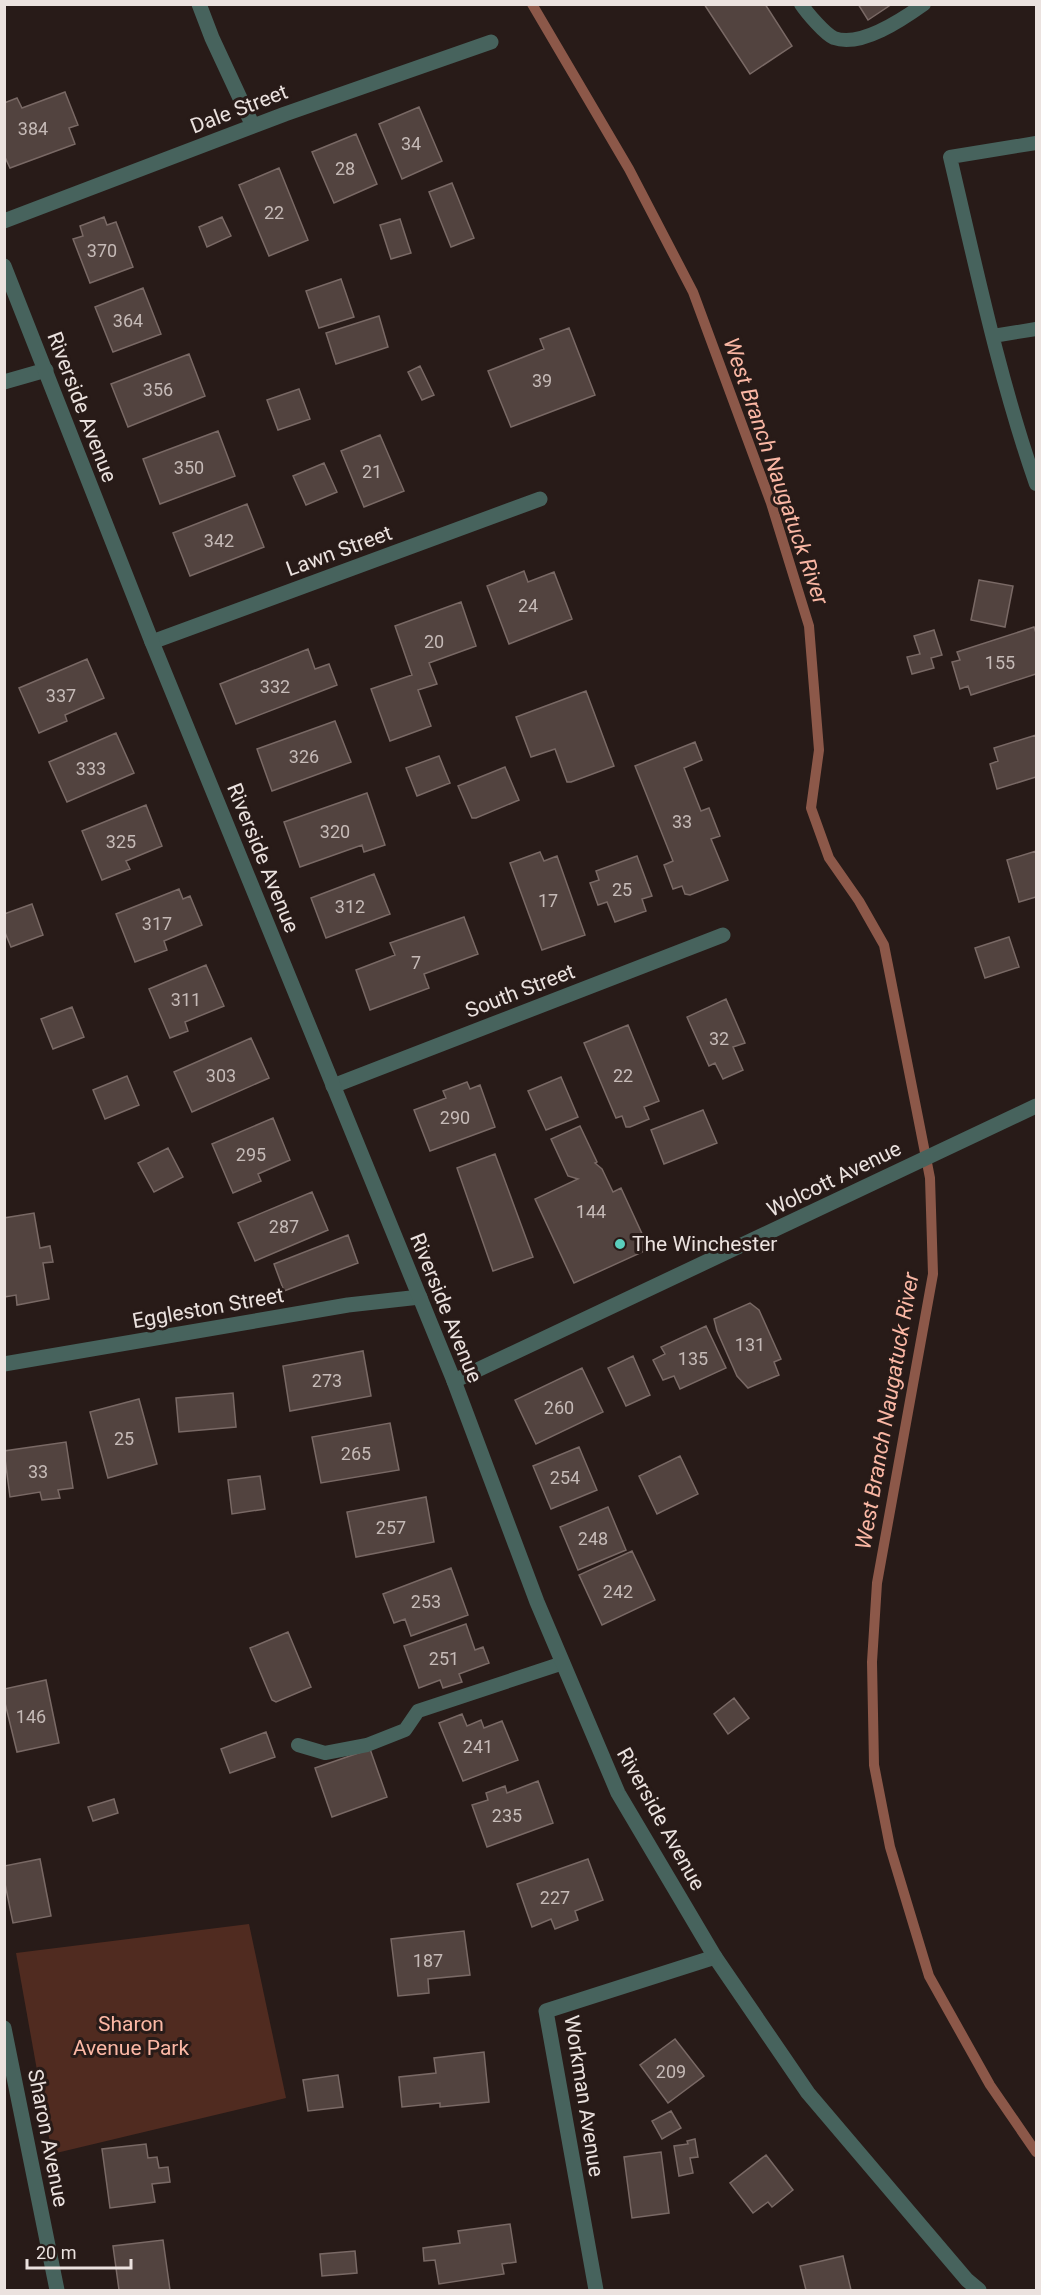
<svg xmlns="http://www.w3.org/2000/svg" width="1041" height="2295" font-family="Roboto,sans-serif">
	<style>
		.green { fill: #502b20 }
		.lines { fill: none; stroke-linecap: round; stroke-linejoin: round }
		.stream { stroke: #8c5849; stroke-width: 10 }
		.building { fill: #52433f; stroke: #796965; stroke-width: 1.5 }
		.service { stroke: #47635d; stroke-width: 14 }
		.minor { stroke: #47635d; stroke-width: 15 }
		.tertiary { stroke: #47635d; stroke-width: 15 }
		.poi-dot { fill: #5acebc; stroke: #281b18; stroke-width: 2 }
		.labels { text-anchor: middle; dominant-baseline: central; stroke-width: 6; stroke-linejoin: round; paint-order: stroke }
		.number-label { font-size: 18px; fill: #c5bab7 }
		.street-label { font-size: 21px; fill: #ebe2df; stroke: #281b18 }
		.poi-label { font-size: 21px; fill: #ebe2df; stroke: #281b18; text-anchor: start }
		.park-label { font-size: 21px; fill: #fcb8a5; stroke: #281b18 }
		.water-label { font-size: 22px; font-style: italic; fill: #fab7a4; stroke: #281b18 }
	</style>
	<rect width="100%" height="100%" fill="#281b18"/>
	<!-- green -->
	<path class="green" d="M 249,1924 L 286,2098 L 52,2154 L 16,1953 Z"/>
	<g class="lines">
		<!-- stream -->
		<path class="stream" d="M 532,4 L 629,169 L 693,292 L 771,503 L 809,626 L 819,750 L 811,808 L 829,858 L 859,901 L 884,945 L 930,1178 L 933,1274 L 877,1583 L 872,1662 L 874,1765 L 890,1847 L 929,1976 L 990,2085 L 1036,2152"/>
	</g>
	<!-- building -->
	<path class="building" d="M 704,4 L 765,4 L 792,46 L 750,74 Z
		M 858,4 L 892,4 L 868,20 Z
		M 65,92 L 78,125 L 69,128 L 75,144 L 10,168 L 4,155 L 4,103 L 17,98 L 22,108 Z
		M 419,107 L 442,161 L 402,179 L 379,124 Z
		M 356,134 L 377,184 L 334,203 L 312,152 Z
		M 279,168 L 308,240 L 269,256 L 239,185 Z
		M 452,183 L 474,238 L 451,247 L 429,192 Z
		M 104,217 L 107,225 L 116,222 L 133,267 L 90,283 L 73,239 L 83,236 L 80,226 Z
		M 222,217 L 231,236 L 207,247 L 199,227 Z
		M 400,219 L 411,253 L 391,259 L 380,225 Z
		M 341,279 L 354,317 L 319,328 L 306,291 Z
		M 143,288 L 161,334 L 113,352 L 95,307 Z
		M 379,316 L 388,347 L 336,364 L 326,333 Z
		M 569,328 L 595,395 L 511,427 L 488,371 L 544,349 L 540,339 Z
		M 189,354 L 205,396 L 128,427 L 111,384 Z
		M 420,366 L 434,395 L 422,400 L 408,372 Z
		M 299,389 L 310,419 L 278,430 L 267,400 Z
		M 218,431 L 235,476 L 160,504 L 143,459 Z
		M 380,435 L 404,491 L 364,507 L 341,451 Z
		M 324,463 L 337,492 L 306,505 L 293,476 Z
		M 247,504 L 264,547 L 190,576 L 173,533 Z
		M 524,571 L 528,582 L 554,572 L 572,619 L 509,644 L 487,586 Z
		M 979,580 L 1013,586 L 1005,627 L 971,620 Z
		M 461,602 L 476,646 L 429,663 L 437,684 L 418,690 L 431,726 L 390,741 L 371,689 L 412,675 L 395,626 Z
		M 1034,627 L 1036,633 L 1036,674 L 971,695 L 968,686 L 960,689 L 952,662 L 960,660 L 957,652 Z
		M 934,630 L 942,655 L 931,658 L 934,668 L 912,674 L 907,657 L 920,654 L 914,636 Z
		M 308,649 L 315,669 L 329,664 L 337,685 L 236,724 L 220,684 Z
		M 87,659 L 104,698 L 65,715 L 67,721 L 39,733 L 19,688 Z
		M 586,691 L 614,766 L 571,782 L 567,782 L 555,749 L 531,757 L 516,717 Z
		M 335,721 L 351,762 L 272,791 L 257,749 Z
		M 116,733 L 134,773 L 67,802 L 49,762 Z
		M 1036,735 L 1036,777 L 997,789 L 990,764 L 998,761 L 994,748 Z
		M 695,742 L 702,760 L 684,768 L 701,811 L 709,808 L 720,836 L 711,839 L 728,880 L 690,895 L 685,894 L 682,886 L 673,889 L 664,865 L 673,861 L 635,766 Z
		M 439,756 L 450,783 L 417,796 L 406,768 Z
		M 505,767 L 519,800 L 476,818 L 472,818 L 458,786 Z
		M 367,793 L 385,845 L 364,852 L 362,845 L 300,867 L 284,822 Z
		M 146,805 L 162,846 L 126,861 L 130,869 L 102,880 L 82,831 Z
		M 1036,851 L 1036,897 L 1019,902 L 1007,860 Z
		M 540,852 L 544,861 L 557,856 L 585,935 L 542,950 L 510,863 Z
		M 637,856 L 652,896 L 642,899 L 646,911 L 615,922 L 607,902 L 598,905 L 590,883 L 599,880 L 596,871 Z
		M 374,874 L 390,914 L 326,938 L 311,898 Z
		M 179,889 L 183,899 L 190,896 L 202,925 L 164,941 L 167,950 L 135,962 L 116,914 Z
		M 32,904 L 43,935 L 11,947 L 4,930 L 4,914 Z
		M 464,917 L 478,954 L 424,974 L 429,988 L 370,1010 L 356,970 L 395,955 L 390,943 Z
		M 1009,937 L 1019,967 L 985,978 L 975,948 Z
		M 206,965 L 224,1006 L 185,1022 L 188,1031 L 170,1038 L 149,989 Z
		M 726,999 L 745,1043 L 733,1047 L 743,1070 L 723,1079 L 715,1063 L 709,1066 L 687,1017 Z
		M 72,1007 L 84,1037 L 53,1049 L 41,1019 Z
		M 628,1025 L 659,1101 L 644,1107 L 649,1119 L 630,1127 L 626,1127 L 622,1116 L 616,1118 L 584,1043 Z
		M 251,1038 L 269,1078 L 192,1112 L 174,1072 Z
		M 127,1076 L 139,1105 L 105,1119 L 93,1090 Z
		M 561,1077 L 578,1117 L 546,1130 L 528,1091 Z
		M 467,1082 L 470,1089 L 480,1085 L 495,1127 L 430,1151 L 414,1110 L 446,1098 L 443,1091 Z
		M 703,1110 L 717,1143 L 664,1164 L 651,1130 Z
		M 273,1118 L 290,1160 L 258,1174 L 261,1181 L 233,1193 L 212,1144 Z
		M 580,1126 L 597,1162 L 595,1163 L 602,1169 L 613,1192 L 621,1188 L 649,1249 L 574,1283 L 535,1199 L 578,1179 L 568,1176 L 551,1139 Z
		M 168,1148 L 183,1177 L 154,1192 L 138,1163 Z
		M 495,1154 L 533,1257 L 493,1271 L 457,1168 Z
		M 312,1192 L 328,1230 L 255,1261 L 238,1223 Z
		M 34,1213 L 40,1248 L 50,1246 L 53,1262 L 43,1263 L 49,1299 L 17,1305 L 16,1295 L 4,1297 L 4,1218 Z
		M 348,1235 L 358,1263 L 284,1291 L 274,1264 Z
		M 750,1303 L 759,1310 L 781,1359 L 774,1362 L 779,1375 L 748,1388 L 737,1376 L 717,1331 L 714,1319 Z
		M 706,1326 L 726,1368 L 680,1389 L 674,1376 L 663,1380 L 653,1360 L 665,1354 L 661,1347 Z
		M 363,1351 L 371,1396 L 290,1411 L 283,1366 Z
		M 633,1356 L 650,1395 L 626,1406 L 608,1368 Z
		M 582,1368 L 603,1412 L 536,1444 L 515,1400 Z
		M 233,1393 L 236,1427 L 179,1432 L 176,1398 Z
		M 139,1399 L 157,1464 L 108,1478 L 90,1412 Z
		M 390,1423 L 399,1470 L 321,1483 L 312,1437 Z
		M 66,1442 L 73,1488 L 58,1490 L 60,1498 L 42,1500 L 40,1492 L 10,1497 L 4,1451 Z
		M 579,1447 L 597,1490 L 551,1509 L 533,1466 Z
		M 680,1456 L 698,1494 L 657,1514 L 639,1476 Z
		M 260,1476 L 265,1509 L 232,1514 L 228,1480 Z
		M 426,1497 L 434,1542 L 356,1557 L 347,1512 Z
		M 608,1507 L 626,1550 L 578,1570 L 560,1527 Z
		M 632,1551 L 655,1600 L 602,1625 L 579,1575 Z
		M 451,1568 L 468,1615 L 411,1636 L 405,1619 L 394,1623 L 383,1594 Z
		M 466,1624 L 475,1650 L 483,1647 L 489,1663 L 459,1674 L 462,1682 L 443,1688 L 440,1680 L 419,1688 L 404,1646 Z
		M 288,1632 L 311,1687 L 276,1702 L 272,1700 L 250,1648 Z
		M 46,1680 L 59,1743 L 17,1752 L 4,1699 L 4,1689 Z
		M 734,1698 L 749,1718 L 728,1734 L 714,1714 Z
		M 462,1714 L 467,1726 L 481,1720 L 484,1728 L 502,1721 L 518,1760 L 463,1781 L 439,1723 Z
		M 266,1732 L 275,1757 L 230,1773 L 221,1749 Z
		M 370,1749 L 387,1797 L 332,1817 L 315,1768 Z
		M 538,1781 L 553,1823 L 487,1847 L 472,1805 L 488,1800 L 486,1793 L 505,1786 L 507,1793 Z
		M 114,1799 L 118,1813 L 93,1821 L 88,1807 Z
		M 40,1859 L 51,1916 L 13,1923 L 4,1879 L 4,1866 Z
		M 588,1859 L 603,1900 L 575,1911 L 578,1920 L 555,1929 L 551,1919 L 532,1927 L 517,1884 Z
		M 464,1931 L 470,1975 L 428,1979 L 429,1993 L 398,1996 L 391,1939 Z
		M 675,2039 L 704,2076 L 668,2103 L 640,2065 Z
		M 484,2052 L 489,2102 L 440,2107 L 440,2103 L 402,2107 L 399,2077 L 436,2073 L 434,2058 Z
		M 338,2075 L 343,2107 L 308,2111 L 303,2080 Z
		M 671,2111 L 681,2128 L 662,2139 L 652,2121 Z
		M 695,2139 L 698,2157 L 690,2158 L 693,2173 L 679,2176 L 674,2146 L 688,2144 L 687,2141 Z
		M 146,2144 L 148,2158 L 157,2157 L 159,2168 L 168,2167 L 170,2182 L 152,2184 L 155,2202 L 110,2208 L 102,2149 Z
		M 661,2152 L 669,2213 L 632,2218 L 624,2157 Z
		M 766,2155 L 793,2190 L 772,2207 L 768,2202 L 753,2213 L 730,2183 Z
		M 510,2224 L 516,2262 L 502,2264 L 504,2274 L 439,2284 L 435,2260 L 424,2261 L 423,2248 L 460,2243 L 458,2231 Z
		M 163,2240 L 170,2290 L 119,2290 L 113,2246 Z
		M 355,2251 L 357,2273 L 322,2276 L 320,2254 Z
		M 843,2256 L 851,2290 L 806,2290 L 800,2266 Z"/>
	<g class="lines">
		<!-- service -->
		<path class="service" d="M 801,4 C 807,13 825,34 834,38 C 861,48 903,19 924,4
			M 1036,143 L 950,157 C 976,267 999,378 1036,484
			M 993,336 L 1036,329
			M 298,1745 L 325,1753 L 367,1745 L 405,1730 L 418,1711 L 563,1663"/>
		<!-- minor -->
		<path class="minor" d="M 199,4 L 212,38 L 253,126
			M 4,221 L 285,114 L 491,42
			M 4,382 L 46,370
			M 152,642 L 540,499
			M 333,1086 L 723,935
			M 4,1364 L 348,1305 L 420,1297
			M 454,1381 L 1036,1106
			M 4,2028 L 57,2290
			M 596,2290 L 546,2011 L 715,1957"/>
		<!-- tertiary -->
		<path class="tertiary" d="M 4,266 L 152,642 L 454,1381 L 537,1602 L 618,1793 L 715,1957 L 808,2093 L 967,2280 L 979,2290"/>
	</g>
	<!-- markers -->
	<circle class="poi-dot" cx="620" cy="1244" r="6"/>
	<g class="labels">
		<!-- number labels -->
		<g class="number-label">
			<text x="33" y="128">384</text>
			<text x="411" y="143">34</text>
			<text x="345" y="168">28</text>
			<text x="274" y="212">22</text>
			<text x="102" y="250">370</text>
			<text x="128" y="320">364</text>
			<text x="542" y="380">39</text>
			<text x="158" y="389">356</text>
			<text x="189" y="467">350</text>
			<text x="372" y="471">21</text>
			<text x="219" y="540">342</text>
			<text x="528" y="605">24</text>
			<text x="434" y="641">20</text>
			<text x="1000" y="662">155</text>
			<text x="275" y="686">332</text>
			<text x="61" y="695">337</text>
			<text x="304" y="756">326</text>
			<text x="91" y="768">333</text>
			<text x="682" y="821">33</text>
			<text x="335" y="831">320</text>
			<text x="121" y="841">325</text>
			<text x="622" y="889">25</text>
			<text x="548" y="900">17</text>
			<text x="350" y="906">312</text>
			<text x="157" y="923">317</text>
			<text x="416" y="962">7</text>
			<text x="186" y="999">311</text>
			<text x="719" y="1038">32</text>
			<text x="221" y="1075">303</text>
			<text x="623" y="1075">22</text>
			<text x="455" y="1117">290</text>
			<text x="251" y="1154">295</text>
			<text x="591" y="1211">144</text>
			<text x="284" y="1226">287</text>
			<text x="750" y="1344">131</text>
			<text x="693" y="1358">135</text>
			<text x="327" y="1380">273</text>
			<text x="559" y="1407">260</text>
			<text x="124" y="1438">25</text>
			<text x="356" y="1453">265</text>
			<text x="38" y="1471">33</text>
			<text x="565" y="1477">254</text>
			<text x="391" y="1527">257</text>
			<text x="593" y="1538">248</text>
			<text x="618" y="1591">242</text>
			<text x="426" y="1601">253</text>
			<text x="444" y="1658">251</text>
			<text x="31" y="1716">146</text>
			<text x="478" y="1746">241</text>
			<text x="507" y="1815">235</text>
			<text x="555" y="1897">227</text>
			<text x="428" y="1960">187</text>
			<text x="671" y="2071">209</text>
		</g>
		<!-- street labels -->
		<g class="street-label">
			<text transform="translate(239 109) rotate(-21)">Dale Street</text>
			<text transform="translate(82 407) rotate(69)">Riverside Avenue</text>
			<text transform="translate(339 551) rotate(-20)">Lawn Street</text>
			<text transform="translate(263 858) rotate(68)">Riverside Avenue</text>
			<text transform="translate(520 991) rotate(-21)">South Street</text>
			<text transform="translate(834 1179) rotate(-26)">Wolcott Avenue</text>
			<text transform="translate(208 1308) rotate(-10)">Eggleston Street</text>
			<text transform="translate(446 1308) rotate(68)">Riverside Avenue</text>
			<text transform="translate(661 1819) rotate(61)">Riverside Avenue</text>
			<text transform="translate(584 2096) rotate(81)">Workman Avenue</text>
			<text transform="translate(48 2138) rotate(79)">Sharon Avenue</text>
		</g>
		<!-- poi labels -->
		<g class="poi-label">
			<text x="632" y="1244">The Winchester</text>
		</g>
		<!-- park labels -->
		<g class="park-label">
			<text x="131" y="2024">Sharon<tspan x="131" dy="24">Avenue Park</tspan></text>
		</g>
		<!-- water labels -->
		<g class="water-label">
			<text transform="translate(776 471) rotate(71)">West Branch Naugatuck River</text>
			<text transform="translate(887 1411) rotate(-80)">West Branch Naugatuck River</text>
		</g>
	</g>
	<!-- border -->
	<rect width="1041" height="2295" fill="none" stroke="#ebe2df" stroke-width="12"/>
	<!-- scale -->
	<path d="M27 2259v9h104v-9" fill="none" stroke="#ebe2df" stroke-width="3"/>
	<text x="36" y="2259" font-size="18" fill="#ebe2df" stroke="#281b18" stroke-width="4.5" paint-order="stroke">20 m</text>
</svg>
